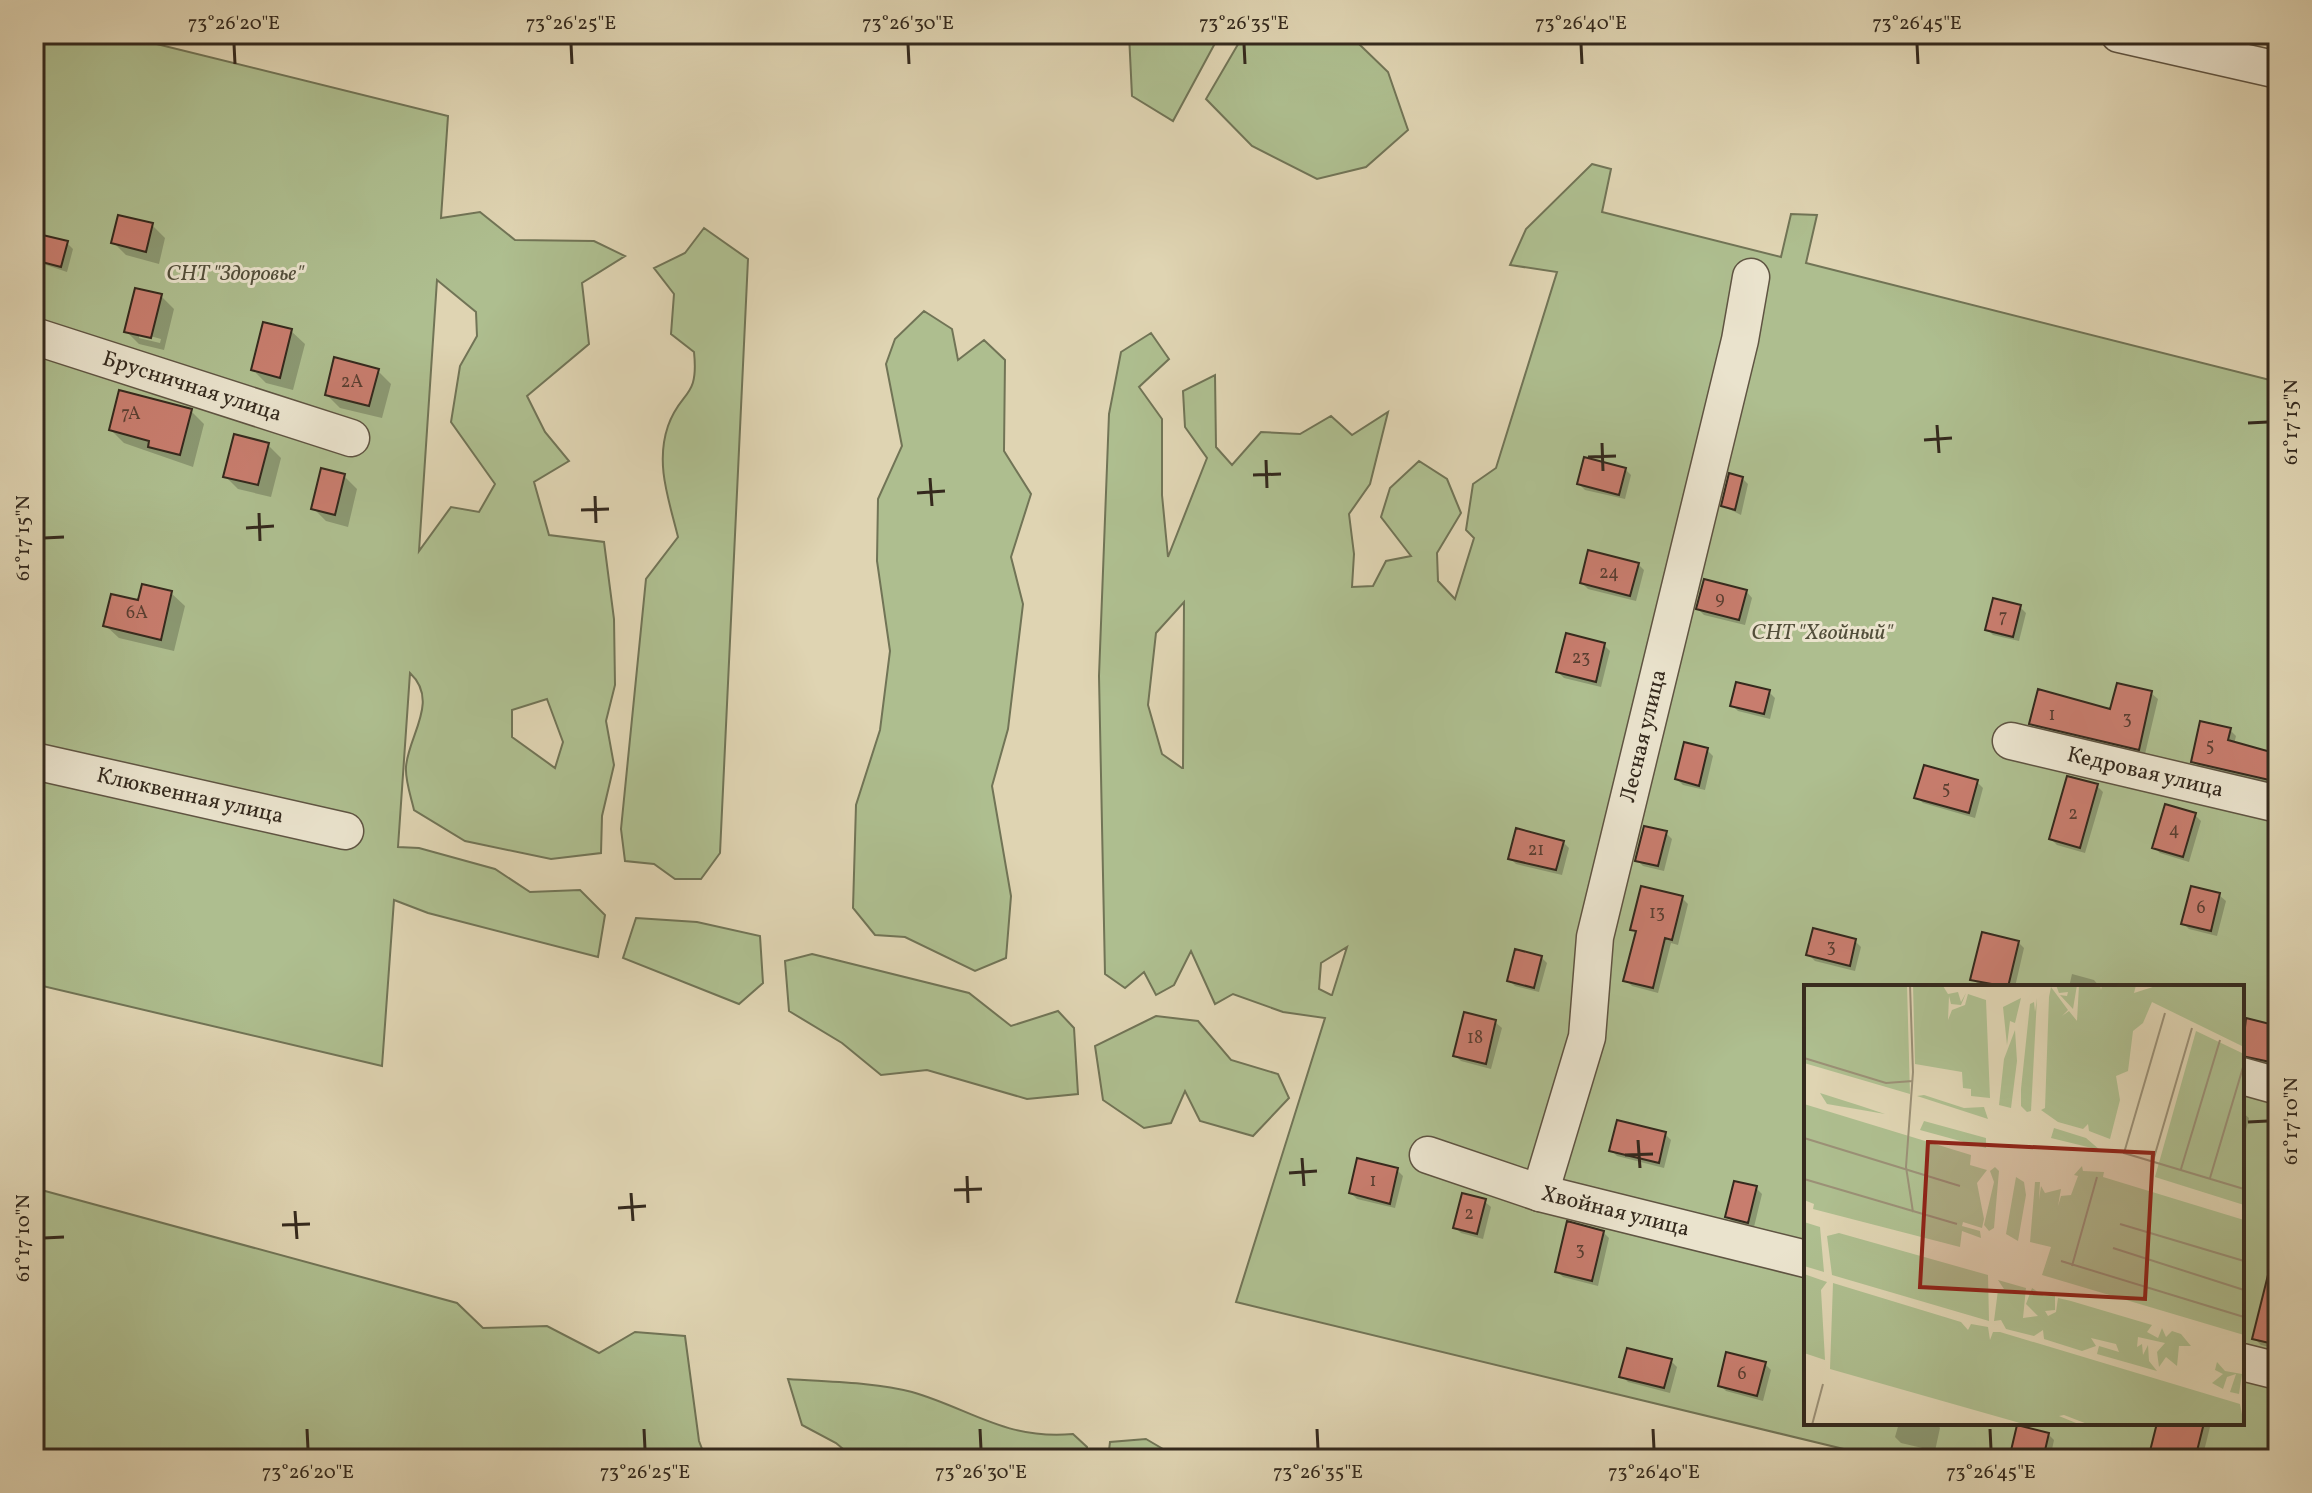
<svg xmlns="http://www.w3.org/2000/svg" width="2312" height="1493" font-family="Vollkorn,serif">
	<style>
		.green { fill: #aebe8f; stroke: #717456; stroke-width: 2; fill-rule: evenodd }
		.shadow { fill: #0003; fill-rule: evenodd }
		.building { fill: #c87d6e; stroke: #34291d; stroke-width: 2 }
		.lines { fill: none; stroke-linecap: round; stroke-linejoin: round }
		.street-casing { stroke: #5f5442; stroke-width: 39 }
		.street { stroke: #eae3cd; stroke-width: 36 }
		.ticks { fill: none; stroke: #34291d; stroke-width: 3 }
		.labels { text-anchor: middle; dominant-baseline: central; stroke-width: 6; stroke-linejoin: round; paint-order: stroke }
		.number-label { font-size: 18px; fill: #593e31 }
		.park-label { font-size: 22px; font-style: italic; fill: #524e3a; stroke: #eae3cd }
		.street-label { font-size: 22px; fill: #34291d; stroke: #eae3cd }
		.inset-road { fill: none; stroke: #9b9076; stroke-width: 2 }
		.view { fill: #8f2418; fill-opacity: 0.15; stroke: #8f2418; stroke-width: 4 }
		.inset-edge { fill: none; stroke: #34291d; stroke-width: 4 }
		.neatline { fill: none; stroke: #34291d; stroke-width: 3 }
		.ticks-label { font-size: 20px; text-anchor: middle; fill: #34291d }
	</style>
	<rect width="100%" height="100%" fill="#dfd4b2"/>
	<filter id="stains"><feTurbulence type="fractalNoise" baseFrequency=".0025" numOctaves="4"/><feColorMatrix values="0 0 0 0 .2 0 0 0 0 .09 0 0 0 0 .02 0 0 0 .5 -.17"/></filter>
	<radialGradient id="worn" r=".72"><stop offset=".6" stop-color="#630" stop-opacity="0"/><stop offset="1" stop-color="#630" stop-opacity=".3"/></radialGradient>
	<!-- green -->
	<path class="green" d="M 34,34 L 116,34 L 448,116 L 441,218 L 480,212 L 515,240 L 594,241 L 625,256 L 582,283 L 589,344 L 527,396 L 545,432 L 569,461 L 534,482 L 549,535 L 604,542 L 614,619 L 615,685 L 606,721 L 614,765 L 602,816 L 601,853 L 551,859 L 465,841 L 414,810 C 411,797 405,780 406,767 C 408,736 440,701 410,673 L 398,847 L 419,848 L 495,869 L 530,892 L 580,890 L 605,915 L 598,957 L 428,913 L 394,900 L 382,1066 L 34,984 ZM 437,280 L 476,312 L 477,336 L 460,366 L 451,422 L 495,484 L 479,512 L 451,507 L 419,551 ZM 547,699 L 563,742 L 555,768 L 512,737 L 512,710 Z
		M 1129,34 L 1220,34 L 1173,121 L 1132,96 Z
		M 1244,34 L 1359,44 L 1388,72 L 1408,130 L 1366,167 L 1317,179 L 1252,146 L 1206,99 Z
		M 1592,164 L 1611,169 L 1602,212 L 1781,257 L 1791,214 L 1817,215 L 1806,263 L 2278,382 L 2278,1459 L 1885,1459 L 1236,1302 L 1325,1018 L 1283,1012 L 1233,994 L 1215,1004 L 1191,951 L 1174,985 L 1156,995 L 1144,972 L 1125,988 L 1105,974 L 1099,676 L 1109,414 L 1121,352 L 1151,333 L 1169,359 L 1139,387 L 1162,419 L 1162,495 L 1168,557 L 1207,458 L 1185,427 L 1183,391 L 1215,375 L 1216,447 L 1232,465 L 1261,432 L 1300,434 L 1331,416 L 1352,435 L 1388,412 L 1370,484 L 1349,514 L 1354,554 L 1352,587 L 1373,586 L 1386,561 L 1411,556 L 1381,517 L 1390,488 L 1419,461 L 1447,479 L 1461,513 L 1437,553 L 1438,581 L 1455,599 L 1474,538 L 1466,530 L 1473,484 L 1496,468 L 1557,272 L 1510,265 L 1526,229 ZM 1184,602 L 1183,768 L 1182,768 L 1162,754 L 1148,705 L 1156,633 ZM 1347,947 L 1332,995 L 1331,995 L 1319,989 L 1321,963 ZM 1806,987 L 2242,987 L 2242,1423 L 1806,1423 Z
		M 704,228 L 748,259 L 720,853 L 701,879 L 675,879 L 654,864 L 625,861 L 621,829 L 646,579 L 678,537 C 669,500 655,464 668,426 C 681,389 699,400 694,352 L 671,334 L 674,294 L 654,268 L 685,253 Z
		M 924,311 L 952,329 L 958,360 L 984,340 L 1005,360 L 1004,451 L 1031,494 L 1011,557 L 1023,604 L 1008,729 L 992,786 L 1011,896 L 1006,958 L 975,971 L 905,937 L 875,935 L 853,908 L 856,805 L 880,730 L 890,651 L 877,561 L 878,499 L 902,446 L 886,364 L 895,339 Z
		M 636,918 L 697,922 L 760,936 L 763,983 L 739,1004 L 623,958 Z
		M 812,954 L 969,993 L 1011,1026 L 1058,1011 L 1074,1028 L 1078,1094 L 1027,1099 L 927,1070 L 881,1075 L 842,1043 L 789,1011 L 785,961 Z
		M 1156,1016 L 1198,1021 L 1231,1060 L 1278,1074 L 1289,1098 L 1253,1136 L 1200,1121 L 1185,1091 L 1171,1123 L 1144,1128 L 1103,1100 L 1095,1046 Z
		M 34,1188 L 457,1303 L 483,1328 L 547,1326 L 599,1353 L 635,1332 L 685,1336 L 699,1441 L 706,1459 L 34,1459 Z
		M 788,1379 C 828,1382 873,1382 912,1392 C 971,1409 1005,1440 1073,1434 L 1087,1447 L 1086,1459 L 855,1459 L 836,1443 L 802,1425 Z
		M 1146,1439 L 1180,1459 L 1108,1459 L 1110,1442 Z"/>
	<!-- shadow -->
	<path class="shadow" d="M 152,225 L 165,238 L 159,264 L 126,255 L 113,242 Z
		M 67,243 L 73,249 L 67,272 L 34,261 L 34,253 Z
		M 161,296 L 174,309 L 164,350 L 139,344 L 126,331 ZM 139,333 L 161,339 L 160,343 L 139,338 Z
		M 291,331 L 305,344 L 293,390 L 266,383 L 253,370 Z
		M 378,371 L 391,384 L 382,418 L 340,408 L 327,395 Z
		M 191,411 L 204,424 L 193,467 L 124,443 L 111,430 Z
		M 268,445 L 281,458 L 271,497 L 238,489 L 225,476 Z
		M 1625,469 L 1631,475 L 1625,499 L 1585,490 L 1579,484 Z
		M 344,476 L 357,489 L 348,527 L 326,521 L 313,508 Z
		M 1742,478 L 1748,484 L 1741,515 L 1723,506 Z
		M 1638,564 L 1644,570 L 1636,601 L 1588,589 L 1582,583 Z
		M 1746,591 L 1752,598 L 1745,625 L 1704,615 L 1698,609 Z
		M 171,593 L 185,606 L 174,651 L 119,638 L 105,625 L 140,602 Z
		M 2020,607 L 2026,613 L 2019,641 L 1993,635 L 1987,629 Z
		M 1604,645 L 1610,651 L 1601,687 L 1564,678 L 1558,672 Z
		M 1769,692 L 1775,698 L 1770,719 L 1738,711 L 1732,705 Z
		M 2151,693 L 2158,699 L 2145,754 L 2037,729 L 2031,723 L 2112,711 Z
		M 2230,730 L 2236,736 L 2234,744 L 2278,756 L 2278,786 L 2199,767 L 2193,761 Z
		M 1707,750 L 1713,756 L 1705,790 L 1683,785 L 1677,779 Z
		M 1977,782 L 1983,788 L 1975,818 L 1923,803 L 1917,797 Z
		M 2097,786 L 2103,792 L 2085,853 L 2057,845 L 2051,839 Z
		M 2195,815 L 2201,821 L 2189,862 L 2160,853 L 2154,847 Z
		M 1666,833 L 1672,839 L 1664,871 L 1643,866 L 1637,860 Z
		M 1563,842 L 1569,848 L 1562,875 L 1516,864 L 1510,858 Z
		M 2219,895 L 2226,901 L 2217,936 L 2189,929 L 2183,923 Z
		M 1682,898 L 1688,904 L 1678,945 L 1671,943 L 1658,993 L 1632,986 L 1626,980 L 1637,934 L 1633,929 Z
		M 1855,941 L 1861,947 L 1855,971 L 1815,961 L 1809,955 Z
		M 2018,942 L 2024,948 L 2015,987 L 1983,987 L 1973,980 Z
		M 1541,957 L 1547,963 L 1539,992 L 1515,986 L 1509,980 Z
		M 2072,974 L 2094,980 L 2100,987 L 2069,987 Z
		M 2248,1021 L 2278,1028 L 2278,1068 L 2242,1057 Z
		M 1495,1022 L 1502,1028 L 1491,1069 L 1461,1061 L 1455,1055 Z
		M 2242,1112 L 2249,1118 L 2242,1146 Z
		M 1665,1134 L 1671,1140 L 1664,1168 L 1617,1156 L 1611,1150 Z
		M 1397,1170 L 1403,1176 L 1395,1208 L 1357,1199 L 1351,1193 Z
		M 1756,1188 L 1762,1194 L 1754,1227 L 1733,1222 L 1727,1216 Z
		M 1484,1201 L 1491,1207 L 1483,1239 L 1461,1233 L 1455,1227 Z
		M 1603,1232 L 1609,1238 L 1598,1286 L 1563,1277 L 1557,1271 Z
		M 2278,1317 L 2278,1349 L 2261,1345 L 2255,1339 Z
		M 1671,1361 L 1677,1367 L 1670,1393 L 1628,1382 L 1622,1376 Z
		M 1765,1364 L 1771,1370 L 1763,1401 L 1726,1391 L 1720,1385 Z
		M 1899,1423 L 1936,1423 L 1940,1428 L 1935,1451 L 1901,1443 L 1895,1437 Z
		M 2159,1423 L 2211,1423 L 2202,1459 L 2150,1459 Z
		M 2048,1434 L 2054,1440 L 2050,1459 L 2015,1459 Z"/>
	<!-- building -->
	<path class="building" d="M 118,215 L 153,223 L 146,252 L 111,243 Z
		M 34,233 L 68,241 L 61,267 L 34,260 Z
		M 135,288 L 162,294 L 151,338 L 124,332 Z
		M 263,322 L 292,329 L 280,378 L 251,370 Z
		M 334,357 L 379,369 L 369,406 L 325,395 Z
		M 119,390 L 192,409 L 180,455 L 148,447 L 149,441 L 109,430 Z
		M 234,434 L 269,443 L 258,485 L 223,477 Z
		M 1584,457 L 1626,468 L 1619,495 L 1577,484 Z
		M 321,468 L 345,474 L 335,515 L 311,509 Z
		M 1729,473 L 1743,477 L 1735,510 L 1721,506 Z
		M 1588,550 L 1639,563 L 1630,596 L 1580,583 Z
		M 1704,579 L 1747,590 L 1739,620 L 1696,609 Z
		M 142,584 L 172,591 L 161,640 L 103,626 L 111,594 L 138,600 Z
		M 1993,598 L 2021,605 L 2013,637 L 1985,630 Z
		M 1566,633 L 1605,643 L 1596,682 L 1556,672 Z
		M 1736,682 L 1770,690 L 1764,714 L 1730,706 Z
		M 2117,683 L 2152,691 L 2139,750 L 2029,724 L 2038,689 L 2110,709 Z
		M 2200,721 L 2231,728 L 2228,740 L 2278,754 L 2278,782 L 2191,762 Z
		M 1684,742 L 1708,748 L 1699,786 L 1675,779 Z
		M 1924,765 L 1978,780 L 1969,813 L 1914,798 Z
		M 2067,776 L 2098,784 L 2080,848 L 2049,839 Z
		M 2165,804 L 2196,813 L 2183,857 L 2152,848 Z
		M 1644,826 L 1667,831 L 1658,866 L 1635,861 Z
		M 1516,828 L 1564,841 L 1556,870 L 1508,859 Z
		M 1641,886 L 1683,896 L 1672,940 L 1665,938 L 1653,988 L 1623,981 L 1636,931 L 1630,930 Z
		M 2191,886 L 2220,893 L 2211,931 L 2181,924 Z
		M 1813,928 L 1856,939 L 1850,966 L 1806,955 Z
		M 1982,932 L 2019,941 L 2008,987 L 1970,980 Z
		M 1515,949 L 1542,956 L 1534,988 L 1507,981 Z
		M 1464,1012 L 1496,1020 L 1486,1064 L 1453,1056 Z
		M 2246,1018 L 2278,1026 L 2275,1063 L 2242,1056 Z
		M 1617,1120 L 1666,1132 L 1659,1163 L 1609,1151 Z
		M 1357,1158 L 1398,1168 L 1390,1204 L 1349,1193 Z
		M 1734,1181 L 1757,1186 L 1748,1223 L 1725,1217 Z
		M 1462,1193 L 1486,1199 L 1477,1234 L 1453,1228 Z
		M 1567,1221 L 1604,1231 L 1592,1281 L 1555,1272 Z
		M 2269,1271 L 2278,1273 L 2278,1345 L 2252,1339 Z
		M 1627,1348 L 1672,1359 L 1664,1388 L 1619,1377 Z
		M 1726,1352 L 1766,1362 L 1757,1396 L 1718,1386 Z
		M 2157,1423 L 2204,1423 L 2195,1459 L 2148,1459 Z
		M 2017,1425 L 2049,1433 L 2043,1459 L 2009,1459 Z"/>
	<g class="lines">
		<!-- street casing -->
		<g class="street-casing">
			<g id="street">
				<path d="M 2119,34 L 2278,70"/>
				<path id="s1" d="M 34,336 L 351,438"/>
				<path id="s2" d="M 2011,741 L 2278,804"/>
				<path id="s3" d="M 34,761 L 345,831"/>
				<path d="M 2242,1076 L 2278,1086"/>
				<path id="s4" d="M 1428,1155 L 1540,1193 L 1806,1259"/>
				<path id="s5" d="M 1540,1193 L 1587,1037 L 1595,937 L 1740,340 L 1751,277"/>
				<path d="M 2242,1362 L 2278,1371"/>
			</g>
		</g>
		<!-- street -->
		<use href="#street" class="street"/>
	</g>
	<!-- ticks -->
	<path class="ticks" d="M 234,44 L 235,64M 571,44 L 572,64M 908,44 L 909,64M 1244,44 L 1245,64M 1581,44 L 1582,64M 1917,44 L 1918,64M 2248,423 L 2268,422M 1937,425 L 1939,453M 1924,440 L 1952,438M 1602,443 L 1603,471M 1588,457 L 1616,456M 1266,460 L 1267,488M 1253,475 L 1281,474M 930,478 L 932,506M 917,493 L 945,491M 595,496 L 596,523M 581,510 L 609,509M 259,513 L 260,541M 246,528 L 274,526M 44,538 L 64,537M 2248,1122 L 2268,1121M 1638,1140 L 1640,1168M 1625,1155 L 1653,1154M 1302,1158 L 1304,1186M 1289,1173 L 1317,1171M 967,1176 L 968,1203M 954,1190 L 982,1189M 631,1193 L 633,1221M 618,1208 L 646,1206M 295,1211 L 297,1239M 282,1225 L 310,1224M 44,1238 L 64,1237M 307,1429 L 308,1449M 644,1429 L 645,1449M 980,1429 L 981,1449M 1317,1429 L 1318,1449M 1653,1429 L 1654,1449M 1990,1429 L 1991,1449"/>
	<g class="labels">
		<!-- number labels -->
		<g class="number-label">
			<text x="352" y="382">2А</text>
			<text x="131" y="414">7А</text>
			<text x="1609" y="573">24</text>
			<text x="1720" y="599">9</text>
			<text x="137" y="613">6А</text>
			<text x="2003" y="617">7</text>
			<text x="1581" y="658">23</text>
			<text x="2052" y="715">1</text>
			<text x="2127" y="719">3</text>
			<text x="2210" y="746">5</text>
			<text x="1946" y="789">5</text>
			<text x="2073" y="814">2</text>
			<text x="2174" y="830">4</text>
			<text x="1536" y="850">21</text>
			<text x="2201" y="908">6</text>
			<text x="1657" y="913">13</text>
			<text x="1831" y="947">3</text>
			<text x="1475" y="1038">18</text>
			<text x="1373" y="1181">1</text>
			<text x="1469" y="1214">2</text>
			<text x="1580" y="1250">3</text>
			<text x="1742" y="1374">6</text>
		</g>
		<!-- park labels -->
		<g class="park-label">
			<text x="235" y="274">СНТ "Здоровье"</text>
			<text x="1822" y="633">СНТ "Хвойный"</text>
		</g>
		<!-- street labels -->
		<g class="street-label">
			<text stroke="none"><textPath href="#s1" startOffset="166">Брусничная улица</textPath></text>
			<text stroke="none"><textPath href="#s5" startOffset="470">Лесная улица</textPath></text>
			<text stroke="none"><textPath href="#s2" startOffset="138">Кедровая улица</textPath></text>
			<text stroke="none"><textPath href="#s3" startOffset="160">Клюквенная улица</textPath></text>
			<text stroke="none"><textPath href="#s4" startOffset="196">Хвойная улица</textPath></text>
		</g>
	</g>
	<!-- overview -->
	<g transform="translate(1804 985)">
		<rect width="440" height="440" fill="#dfd4b2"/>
		<path d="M 0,0 L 103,0 L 106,109 L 0,78 ZM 109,0 L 139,1 L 144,9 L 154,7 L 157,17 L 162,8 L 157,20 L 147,19 L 145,11 L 144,35 L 148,25 L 161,20 L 164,9 L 182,15 L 186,113 L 167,111 L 167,104 L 159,103 L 158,87 L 111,79 ZM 252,0 L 273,0 L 269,24 L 256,10 L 263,11 L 264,7 L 255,8 ZM 275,0 L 296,0 L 297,5 L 298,0 L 332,0 L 330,8 L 355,0 L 440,0 L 440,62 L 348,17 L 339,38 L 329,46 L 324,86 L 312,91 L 316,115 L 306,154 L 285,146 L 284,139 L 279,144 L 254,137 L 237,125 L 241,123 L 245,12 L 247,2 L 264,25 L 258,31 L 265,26 L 273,36 ZM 217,13 L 211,38 L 206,36 L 203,60 L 199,22 ZM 233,13 L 227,126 L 223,127 L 217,121 L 217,104 L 226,19 L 230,17 L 231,27 ZM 211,45 L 213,76 L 207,123 L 195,120 L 200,74 ZM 392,46 L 440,69 L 440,220 L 351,192 ZM 16,108 L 57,121 L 81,129 L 23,119 ZM 120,110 L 160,123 L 180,122 L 184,134 L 113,111 ZM 0,119 L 167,170 L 166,180 L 183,185 L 173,198 L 180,234 L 178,243 L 159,237 L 158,241 L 176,246 L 177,253 L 158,246 L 156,262 L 9,224 L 10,219 L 0,215 ZM 120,136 L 182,153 L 182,163 L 116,145 ZM 250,143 L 282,153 L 296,165 L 247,153 ZM 278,181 L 279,186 L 300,187 L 299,192 L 440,235 L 440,350 L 238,290 L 247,262 L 226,257 L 231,197 L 236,197 L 235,215 L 237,201 L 241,208 L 257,204 L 254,221 L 257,211 L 267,210 L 274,191 L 270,190 ZM 191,182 L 195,186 L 190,243 L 185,246 L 180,240 L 190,197 L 186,186 ZM 212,192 L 220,197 L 222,210 L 214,256 L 202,249 ZM 0,237 L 16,242 L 20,287 L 0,281 ZM 35,248 L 184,290 L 185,336 L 28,290 L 23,251 ZM 0,289 L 23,297 L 17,305 L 21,375 L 0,368 ZM 194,295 L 222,303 L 219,333 L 234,331 L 222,319 L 228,303 L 240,311 L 251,311 L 251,325 L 241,326 L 244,331 L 252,327 L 254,313 L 267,316 L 348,340 L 343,347 L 354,353 L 358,343 L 362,352 L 368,346 L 377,349 L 387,361 L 375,361 L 373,381 L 362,372 L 355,382 L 353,367 L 361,358 L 334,352 L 333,362 L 338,359 L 339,370 L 344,360 L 345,376 L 353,386 L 293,369 L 295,361 L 315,367 L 312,359 L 287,353 L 292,361 L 278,366 L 240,354 L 239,345 L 230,351 L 202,344 L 197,335 L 190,336 L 194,305 L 200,304 ZM 29,298 L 157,337 L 164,345 L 167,339 L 184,342 L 186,355 L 189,347 L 196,347 L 436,419 L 440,440 L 286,440 L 260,430 L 255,431 L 277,440 L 223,440 L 26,384 ZM 413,377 L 421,386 L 438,389 L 435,409 L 426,407 L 432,389 L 423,392 L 419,404 L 408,398 L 419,389 L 411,385 Z" fill="#aebe8f"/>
		<path class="inset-road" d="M 106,0 L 109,87 L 102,182 L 109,227M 361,28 L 320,168 L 440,204M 0,73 L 82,98 L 109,96M 0,153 L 156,201M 349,176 L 388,43M 377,184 L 416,55M 406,193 L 440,79M 0,194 L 153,239M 316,239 L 440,276M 309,263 L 440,305M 257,276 L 440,332M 268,281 L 293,192M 8,440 L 19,399"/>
		<path class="view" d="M 124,157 L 349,168 L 341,314 L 116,302 Z"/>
		<rect width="440" height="440" class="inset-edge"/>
	</g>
	<!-- margin -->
	<rect width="2312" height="1493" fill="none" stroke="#dfd4b2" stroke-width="88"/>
	<rect x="44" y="44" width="2224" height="1405" class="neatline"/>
	<g class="ticks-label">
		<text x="234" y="29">73°26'20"E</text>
		<text x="571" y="29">73°26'25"E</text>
		<text x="908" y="29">73°26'30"E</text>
		<text x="1244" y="29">73°26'35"E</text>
		<text x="1581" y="29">73°26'40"E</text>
		<text x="1917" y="29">73°26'45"E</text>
		<text transform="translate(2290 422) rotate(-90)" y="7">61°17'15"N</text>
		<text transform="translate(22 538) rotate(-90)" y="7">61°17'15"N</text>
		<text transform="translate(2290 1121) rotate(-90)" y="7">61°17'10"N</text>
		<text transform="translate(22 1238) rotate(-90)" y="7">61°17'10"N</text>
		<text x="308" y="1478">73°26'20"E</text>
		<text x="645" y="1478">73°26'25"E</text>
		<text x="981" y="1478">73°26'30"E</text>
		<text x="1318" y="1478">73°26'35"E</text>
		<text x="1654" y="1478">73°26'40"E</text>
		<text x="1991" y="1478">73°26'45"E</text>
	</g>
	<rect width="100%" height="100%" filter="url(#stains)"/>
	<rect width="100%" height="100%" fill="url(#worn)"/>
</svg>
